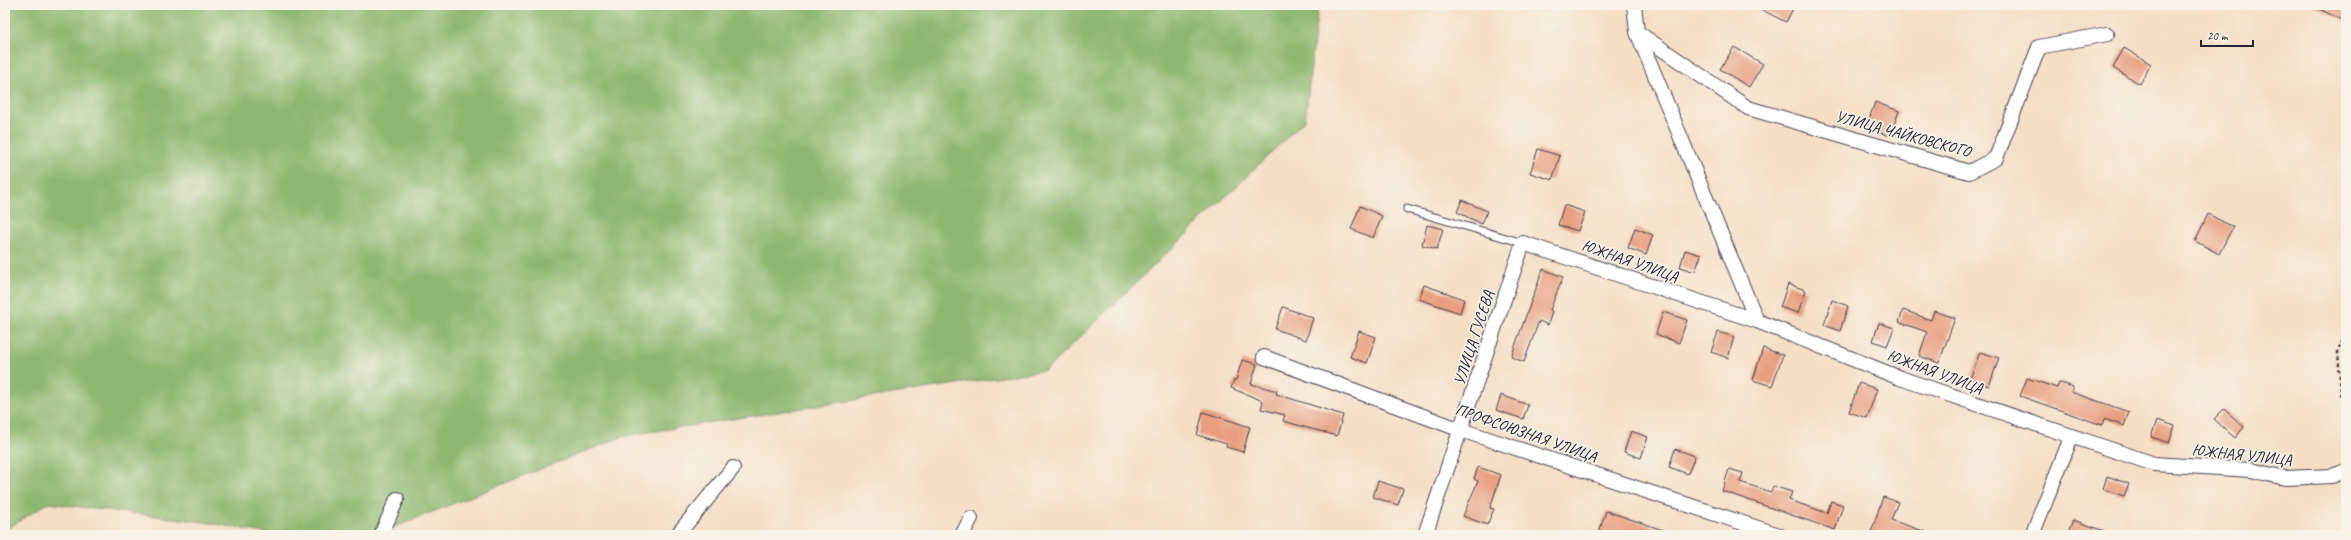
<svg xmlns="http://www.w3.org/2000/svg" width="2351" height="540" font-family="Caveat,sans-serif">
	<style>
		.forest { fill: #8eb870; stroke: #586d56 }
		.building { fill: #e89d7e }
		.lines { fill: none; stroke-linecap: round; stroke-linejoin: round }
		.service-casing { stroke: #423e50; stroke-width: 9 }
		.minor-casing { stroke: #423e50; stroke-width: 16 }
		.path { stroke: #423e50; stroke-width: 2.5; stroke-dasharray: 3 3; stroke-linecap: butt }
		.service { stroke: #fff; stroke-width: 7 }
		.minor { stroke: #fff; stroke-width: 14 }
		.labels { text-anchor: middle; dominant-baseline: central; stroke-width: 3.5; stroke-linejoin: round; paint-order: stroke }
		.street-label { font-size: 16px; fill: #22223b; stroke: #f7f3e8 }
	</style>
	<rect width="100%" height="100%" fill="#f7f3e8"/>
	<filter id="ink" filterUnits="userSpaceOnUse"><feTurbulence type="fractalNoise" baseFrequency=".025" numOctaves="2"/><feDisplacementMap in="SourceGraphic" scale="8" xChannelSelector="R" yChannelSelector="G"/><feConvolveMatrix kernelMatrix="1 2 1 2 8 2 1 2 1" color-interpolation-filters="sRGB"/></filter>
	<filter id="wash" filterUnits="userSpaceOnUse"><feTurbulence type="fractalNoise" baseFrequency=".012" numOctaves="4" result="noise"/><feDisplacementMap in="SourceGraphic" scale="16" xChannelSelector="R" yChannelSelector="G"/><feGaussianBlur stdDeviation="0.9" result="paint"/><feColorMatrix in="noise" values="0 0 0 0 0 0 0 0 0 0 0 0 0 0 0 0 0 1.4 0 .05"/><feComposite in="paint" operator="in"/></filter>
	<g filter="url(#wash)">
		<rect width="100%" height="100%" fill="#f5dec4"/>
		<!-- forest -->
		<path class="forest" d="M 5,5 L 1318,5 L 1305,120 L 1046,370 L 624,436 L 374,535 L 276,535 L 205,522 L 48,503 L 5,530 Z"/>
		<g id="blocks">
			<!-- building -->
			<path class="building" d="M 1752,5 L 1795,5 L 1786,22 Z
				M 2311,5 L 2346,5 L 2346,22 Z
				M 1734,47 L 1763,64 L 1749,87 L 1720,69 Z
				M 2124,48 L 2151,64 L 2140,84 L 2113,68 Z
				M 1875,102 L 1899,111 L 1890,136 L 1866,128 Z
				M 1538,149 L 1560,156 L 1552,180 L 1530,173 Z
				M 1462,200 L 1487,211 L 1482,224 L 1457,212 Z
				M 1564,205 L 1585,212 L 1578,231 L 1558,225 Z
				M 1360,206 L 1382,216 L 1373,238 L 1351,229 Z
				M 2208,214 L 2233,227 L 2219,254 L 2195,241 Z
				M 1427,225 L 1443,229 L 1437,249 L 1422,245 Z
				M 1635,228 L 1653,235 L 1646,255 L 1628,248 Z
				M 1685,250 L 1701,255 L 1695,272 L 1680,267 Z
				M 1543,269 L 1563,277 L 1550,310 L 1552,311 L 1548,325 L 1539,321 L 1524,362 L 1511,357 Z
				M 1788,284 L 1806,290 L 1798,313 L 1780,307 Z
				M 1424,285 L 1464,299 L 1460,313 L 1419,299 Z
				M 1832,300 L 1848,306 L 1840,331 L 1824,325 Z
				M 1283,307 L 1313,318 L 1306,340 L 1275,329 Z
				M 1903,310 L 1931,320 L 1934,311 L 1955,318 L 1939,363 L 1919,356 L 1927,332 L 1899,322 Z
				M 1663,312 L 1687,320 L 1679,343 L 1656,334 Z
				M 1879,323 L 1894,328 L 1887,346 L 1873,341 Z
				M 1359,331 L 1376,337 L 1367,363 L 1350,357 Z
				M 1718,332 L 1734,337 L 1728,358 L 1711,352 Z
				M 1763,348 L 1783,355 L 1772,386 L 1753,380 Z
				M 1980,352 L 1999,358 L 1989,386 L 1970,379 Z
				M 1242,360 L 1257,364 L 1251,384 L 1277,391 L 1276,394 L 1343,415 L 1337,436 L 1283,421 L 1285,415 L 1261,409 L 1263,401 L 1231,388 L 1234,380 L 1236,380 Z
				M 2027,378 L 2057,388 L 2059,382 L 2073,387 L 2071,392 L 2129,412 L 2124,426 L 2104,419 L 2102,425 L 2020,396 Z
				M 1859,383 L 1877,389 L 1867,418 L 1849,412 Z
				M 1501,395 L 1528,405 L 1523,419 L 1496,410 Z
				M 2224,409 L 2244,427 L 2235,438 L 2214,419 Z
				M 1203,412 L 1250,427 L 1243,452 L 1226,447 L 1227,444 L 1197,435 Z
				M 2157,420 L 2175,426 L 2169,443 L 2151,437 Z
				M 1631,431 L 1648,437 L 1641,458 L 1624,452 Z
				M 1675,449 L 1695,456 L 1688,474 L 1669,467 Z
				M 1478,467 L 1501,475 L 1490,508 L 1494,509 L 1487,525 L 1463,516 L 1478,481 L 1474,479 Z
				M 1729,469 L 1743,473 L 1740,482 L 1771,492 L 1773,486 L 1792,492 L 1789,500 L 1827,513 L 1831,501 L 1843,505 L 1835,530 L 1722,491 Z
				M 2107,476 L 2129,484 L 2124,496 L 2103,489 Z
				M 1378,481 L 1403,489 L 1398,505 L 1373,497 Z
				M 1883,497 L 1898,502 L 1891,520 L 1929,533 L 1929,535 L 1870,535 Z
				M 1606,511 L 1669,532 L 1669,535 L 1598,535 Z
				M 2073,520 L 2110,533 L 2110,535 L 2067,535 Z"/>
		</g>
	</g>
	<g filter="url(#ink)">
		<use href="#blocks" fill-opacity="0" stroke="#423e50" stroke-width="1"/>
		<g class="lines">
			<!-- service casing -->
			<g class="service-casing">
				<path id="service" d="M 1407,209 L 1523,243"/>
			</g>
			<!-- minor casing -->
			<g class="minor-casing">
				<path id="minor" d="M 1634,5 L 1637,32 L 1757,321
					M 1637,32 L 1748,108 L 1969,172 L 1996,158 L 2039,47 L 2107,34
					M 1264,357 L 1461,430 L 1779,535
					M 381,535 L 397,499
					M 677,535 L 733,468
					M 962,535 L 971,518
					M 1425,535 L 1523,243 L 1757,321 L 1900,378 L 2154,464 L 2251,470 L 2285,478 L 2332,476 L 2346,471
					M 2032,535 L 2071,438"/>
			</g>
			<!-- path -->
			<path class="path" d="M 2346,335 L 2338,353 L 2341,394 L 2346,401"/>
			<!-- service -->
			<use href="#service" class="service"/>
			<!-- minor -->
			<use href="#minor" class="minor"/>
		</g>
	</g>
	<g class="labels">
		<!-- street labels -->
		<g class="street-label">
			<text transform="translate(1903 134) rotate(15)">УЛИЦА ЧАЙКОВСКОГО</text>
			<text transform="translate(1630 261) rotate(19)">ЮЖНАЯ УЛИЦА</text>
			<text transform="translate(1474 338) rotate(-72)">УЛИЦА ГУСЕВА</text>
			<text transform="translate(1935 372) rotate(20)">ЮЖНАЯ УЛИЦА</text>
			<text transform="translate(1526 433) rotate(19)">ПРОФСОЮЗНАЯ УЛИЦА</text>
			<text transform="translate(2242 455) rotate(6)">ЮЖНАЯ УЛИЦА</text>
		</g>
	</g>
	<!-- margin -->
	<rect width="2351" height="540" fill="none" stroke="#f7f3e8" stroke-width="20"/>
	<!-- scale -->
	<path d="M2201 40v6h52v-6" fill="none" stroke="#22223b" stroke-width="2"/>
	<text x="2207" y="40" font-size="12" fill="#22223b" stroke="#f7f3e8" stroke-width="3" paint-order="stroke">20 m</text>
</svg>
